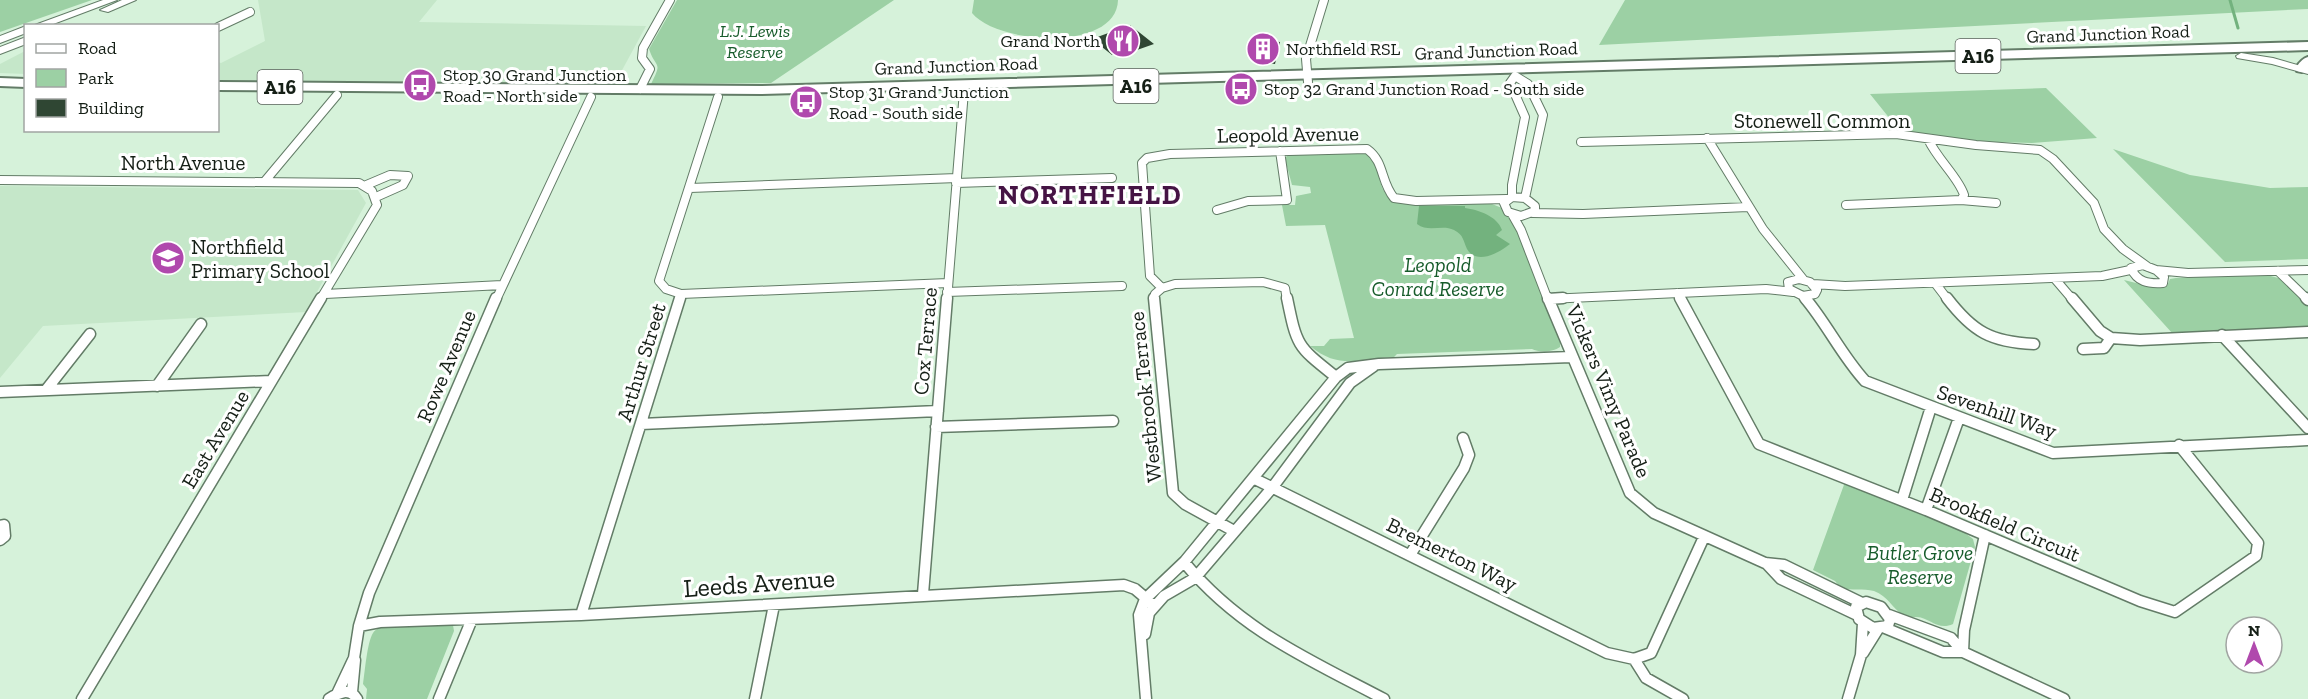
<svg xmlns="http://www.w3.org/2000/svg" width="2308" height="699" font-family="'Zilla Slab',serif">
	<style>
		.built { fill: #c5e7c9 }
		.green { fill: #9cd0a4 }
		.water { fill: #73b27e }
		.lines { fill: none; stroke-linecap: round; stroke-linejoin: round }
		.stream { stroke: #73b27e; stroke-width: 3 }
		.building { fill: #2f4633 }
		.minor-far1-casing { stroke: #637c67; stroke-width: 10 }
		.minor-casing { stroke: #637c67; stroke-width: 13 }
		.secondary-casing { stroke: #637c67; stroke-width: 2 }
		.trunk-casing { stroke: #637c67; stroke-width: 4 }
		.minor-far1 { stroke: #fff; stroke-width: 8 }
		.minor { stroke: #fff; stroke-width: 10 }
		.secondary { fill: #fff; fill-rule: evenodd }
		.trunk { fill: #fff; fill-rule: evenodd }
		.labels { text-anchor: middle; dominant-baseline: central; stroke-width: 6; stroke-linejoin: round; paint-order: stroke }
		.far-park-label { font-size: 18px; font-style: italic; fill: #175c2b; stroke: #fff }
		.far-street-label { font-size: 18px; fill: #151f16; stroke: #fff }
		.far-poi-label { font-size: 18px; fill: #151f16; stroke: #fff; text-anchor: start }
		.shield { fill: #fff; stroke: #5b625c; stroke-width: 1.5 }
		.shield-label { font-size: 20px; font-weight: bold; fill: #151f16 }
		.street-label { font-size: 21px; fill: #151f16; stroke: #fff }
		.poi-label { font-size: 21px; fill: #151f16; stroke: #fff; text-anchor: start }
		.park-label { font-size: 21px; font-style: italic; fill: #175c2b; stroke: #fff }
		.near-street-label { font-size: 26px; fill: #151f16; stroke: #fff }
		.district-label { font-size: 27px; font-weight: bold; letter-spacing: 1.5px; fill: #451444; stroke: #fff }
	</style>
	<rect width="100%" height="100%" fill="#d6f2da"/>
	<!-- built -->
	<path class="built" d="M 258,0 L 437,0 L 419,22 L 646,26 L 614,85 L 218,81 L 218,62 L 221,63 L 265,41 Z
		M 25,51 L 25,74 L 0,73 L 0,64 Z
		M 0,186 L 358,190 L 366,203 L 306,312 L 43,326 L 0,378 Z"/>
	<!-- green -->
	<path class="green" d="M 0,0 L 92,0 L 0,32 Z
		M 677,0 L 894,0 L 771,83 L 651,84 C 663,60 656,70 649,49 Z
		M 974,0 L 1118,0 C 1117,52 998,45 972,13 Z
		M 1625,0 L 2308,0 L 2308,9 L 1599,45 Z
		M 2046,88 L 2097,138 L 2032,143 L 1963,141 L 1899,130 L 1870,94 Z
		M 2113,149 L 2190,175 L 2270,188 L 2308,187 L 2308,259 L 2225,262 Z
		M 1356,150 C 1387,158 1372,180 1389,198 L 1487,202 L 1502,208 L 1512,218 L 1560,338 L 1560,347 C 1553,352 1539,353 1532,349 L 1397,354 L 1394,357 C 1359,359 1339,370 1310,346 L 1324,346 L 1330,339 L 1354,338 L 1325,225 L 1286,226 L 1282,205 L 1295,205 L 1296,196 L 1311,193 L 1310,187 L 1292,185 L 1285,159 L 1288,154 Z
		M 2263,274 L 2282,279 L 2308,304 L 2308,330 L 2173,334 L 2124,280 L 2152,287 L 2167,286 L 2170,279 L 2176,278 Z
		M 1845,482 L 1961,530 L 1973,539 L 1975,547 L 1953,624 C 1938,631 1930,618 1917,617 C 1911,617 1908,619 1903,615 C 1892,608 1888,596 1874,591 C 1863,588 1852,591 1841,588 L 1835,581 L 1813,570 Z
		M 446,622 L 453,625 L 454,631 L 427,699 L 366,699 L 367,689 L 363,684 C 365,671 367,643 373,633 C 381,619 431,623 446,622 Z"/>
	<!-- water -->
	<path class="water" d="M 1419,206 L 1465,206 L 1465,208 C 1479,210 1497,216 1502,230 L 1496,235 L 1510,244 C 1500,252 1477,266 1467,249 C 1463,241 1464,235 1454,230 C 1442,224 1429,233 1417,224 Z"/>
	<g class="lines">
		<!-- stream -->
		<path class="stream" d="M 2230,0 L 2238,28"/>
	</g>
	<!-- building -->
	<path class="building" d="M 1130,25 L 1154,44 L 1120,56 L 1115,52 L 1112,55 L 1092,39 Z
		M 1259,39 L 1280,42 L 1275,64 L 1251,60 Z"/>
	<g class="lines">
		<!-- minor-far1 casing -->
		<g class="minor-far1-casing">
			<path id="minor-far1" d="M 218,27 L 250,12
				M 1308,82 L 1306,59 L 1324,0
				M 640,89 L 650,69 L 642,58 L 643,48 L 670,0
				M 1707,138 L 1763,229 L 1803,279
				M 1581,142 L 1896,134 L 1976,145 L 2040,150 L 2053,159 L 2094,203 L 2104,229 L 2123,249 L 2148,267
				M 0,180 L 359,183 L 372,191 L 377,205 L 320,300
				M 265,181 L 337,95
				M 956,183 L 1112,178
				M 364,186 L 390,175 L 408,176 L 403,185 L 376,197
				M 690,188 L 957,178
				M 1512,197 L 1512,185 L 1525,117 L 1510,83 L 1515,76 L 1528,84 L 1543,115 L 1525,198
				M 1512,197 L 1525,198 L 1535,206 L 1535,211 L 1521,216 L 1508,212 L 1504,203 Z
				M 1961,200 L 1996,203
				M 1846,205 L 1961,200 L 1964,195 C 1959,178 1937,159 1928,139
				M 1217,210 L 1248,201 L 1287,200 L 1280,151
				M 1533,213 L 1583,214 L 1748,207
				M 1512,214 L 1521,230 L 1548,300
				M 2143,265 L 2156,270 L 2164,277 L 2163,283 C 2148,284 2137,282 2131,268 Z
				M 2156,270 L 2188,273 L 2308,270
				M 2278,271 L 2308,300
				M 1799,279 L 1810,282 L 1817,290 L 1815,294 L 1803,296 L 1789,289 L 1788,282 Z
				M 2055,279 L 2073,300
				M 1935,283 L 1948,300
				M 1813,284 L 1845,286 L 2102,276 L 2130,270
				M 1162,288 L 1175,284 L 1263,282 L 1285,288 L 1287,300
				M 947,292 L 1122,286
				M 1677,293 L 1681,300
				M 325,294 L 502,285
				M 681,294 L 948,283
				M 1803,296 L 1806,300
				M 1548,299 L 1766,289 L 1793,292
				M 496,300 L 591,97
				M 679,300 L 681,294 L 666,289 L 659,281 L 718,97
				M 947,300 L 964,91
				M 1154,300 L 1155,294 L 1162,288 L 1150,276 L 1142,163 L 1147,158 L 1170,154 L 1367,149 C 1385,162 1380,181 1394,198 L 1416,201 L 1507,199"/>
		</g>
		<!-- minor casing -->
		<g class="minor-casing">
			<path id="minor" d="M 1154,298 L 1173,493 L 1185,504 L 1234,531
				M 1287,298 C 1297,347 1297,346 1336,377
				M 1548,298 L 1630,493 L 1654,513 L 1765,563 L 1784,565 L 1862,603
				M 1680,298 L 1759,444 L 1926,510 L 2140,601 L 2175,612 L 2256,556 L 2258,543 L 2179,445
				M 1805,298 C 1827,324 1842,356 1865,381 L 2053,453 L 2308,440
				M 1947,298 C 1973,332 1991,342 2034,344
				M 2072,298 L 2100,331 L 2111,338 L 2140,340 L 2308,332
				M 2306,298 L 2308,300
				M 1548,299 L 1563,298
				M 2222,335 L 2308,428
				M 2083,349 L 2104,348 L 2111,338
				M 157,386 L 201,324
				M 46,390 L 90,334
				M 0,392 L 271,381
				M 641,424 L 938,411
				M 936,427 L 1113,421
				M 1255,479 L 1607,653 L 1634,659 L 1651,653 L 1704,537
				M 1902,500 L 1931,407
				M 1926,510 L 1959,418
				M 0,526 L 4,525 L 5,536 L 0,540
				M 1410,555 L 1464,468 L 1469,455 L 1463,438
				M 1184,562 C 1240,630 1308,659 1384,699
				M 1766,563 L 1781,579 L 1857,615
				M 923,594 L 947,298
				M 1866,602 L 1881,607 L 1890,619 L 1888,626 L 1873,628 L 1859,619 L 1856,607 Z
				M 581,615 L 680,298
				M 1889,615 L 1951,638 L 1963,652 L 2064,699
				M 359,626 L 380,622 L 581,615 L 1124,585 L 1135,589 L 1155,606
				M 1885,628 L 1943,652 L 1963,652
				M 1145,634 L 1149,613 L 1164,596 L 1195,578 L 1272,488 L 1350,383 L 1374,366
				M 1963,652 L 1964,630 L 1985,535
				M 1863,653 L 1878,629
				M 1634,659 L 1646,678 L 1683,699
				M 352,692 L 355,660
				M 337,694 L 354,658 L 359,626 L 369,593 L 496,298
				M 82,699 L 321,298
				M 329,699 C 338,693 350,687 357,699
				M 439,699 L 472,619
				M 755,699 L 774,605
				M 1146,699 L 1139,615 L 1145,599 L 1185,561 L 1336,377 L 1348,368 L 1379,364 L 1571,357
				M 1848,699 L 1861,655 L 1863,623"/>
		</g>
		<!-- secondary casing -->
		<g class="secondary-casing">
			<path id="secondary" d="M 103,0 L 117,0 L 48,26 L 32,26 Z
				M 122,0 L 136,0 L 108,12 L 100,10 Z
				M 26,26 L 26,33 L 0,43 L 0,36 Z
				M 26,37 L 26,44 L 0,54 L 0,47 Z
				M 2241,53 L 2273,58 L 2308,68 L 2308,74 L 2272,64 L 2237,58 L 2236,56 Z"/>
		</g>
		<!-- trunk casing -->
		<g class="trunk-casing">
			<path id="trunk" d="M 2308,42 L 2308,50 L 761,94 L 218,90 L 218,82 L 761,86 Z
				M 2308,57 L 2308,69 L 2302,72 L 2297,71 L 2296,68 C 2299,63 2302,59 2308,57 Z
				M 0,78 L 26,79 L 26,87 L 0,86 Z"/>
		</g>
		<!-- minor-far1 -->
		<use href="#minor-far1" class="minor-far1"/>
		<!-- minor -->
		<use href="#minor" class="minor"/>
		<!-- secondary -->
		<use href="#secondary" class="secondary"/>
		<!-- trunk -->
		<use href="#trunk" class="trunk"/>
	</g>
	<!-- icons -->
	<defs>
		<g id="restaurant-disc" transform="scale(1.725)"><circle r="9.5" fill="#b049ad" stroke="#fff"/><path d="M-5-6h1v4h1v-4h1v4h1v-4h1v5L-1.5 .5V6h-2V.5L-5-1ZM5-6V6H3V1.5H1.5Q1.5-4 5-6Z" fill="#fff"/></g>
		<g id="building-disc" transform="scale(1.725)"><circle r="9.5" fill="#b049ad" stroke="#fff"/><path d="M-4-6H4V6H1V3H-1V6H-4ZM-2.5-4.3h1.7v1.8h-1.7ZM.8-4.3h1.7v1.8H.8ZM-2.5-1h1.7V.8h-1.7ZM.8-1h1.7V.8H.8Z" fill="#fff"/></g>
		<g id="bus-disc" transform="scale(1.725)"><circle r="9.5" fill="#b049ad" stroke="#fff"/><path d="M-5-6H5V4H4V6H2V4H-2V6H-4V4H-5ZM-3.5-4V0h7V-4ZM-3.5 1.2v1.5H-2V1.2ZM2 1.2v1.5H3.5V1.2Z" fill="#fff"/></g>
		<g id="school-disc" transform="scale(1.725)"><circle r="9.5" fill="#b049ad" stroke="#fff"/><path d="M0-5L7-2L0 1L-7-2ZM-4 1L0 2.5L4 1V4Q0 6-4 4Z" fill="#fff"/></g>
	</defs>
	<g fill-rule="evenodd">
		<use href="#restaurant-disc" x="1123" y="41"/>
		<use href="#building-disc" x="1263" y="49"/>
		<use href="#bus-disc" x="420" y="85"/>
		<use href="#bus-disc" x="1241" y="89"/>
		<use href="#bus-disc" x="806" y="102"/>
		<use href="#school-disc" x="168" y="258"/>
	</g>
	<g class="labels">
		<!-- far-park labels -->
		<g class="far-park-label">
			<text x="755" y="31">L.J. Lewis<tspan x="755" dy="21">Reserve</tspan></text>
		</g>
		<!-- far-street labels -->
		<g class="far-street-label">
			<text transform="translate(2108 34) rotate(-2)">Grand Junction Road</text>
			<text transform="translate(1496 51) rotate(-2)">Grand Junction Road</text>
			<text transform="translate(956 66) rotate(-2)">Grand Junction Road</text>
		</g>
		<!-- far-poi labels -->
		<g class="far-poi-label">
			<text x="1100" y="41" text-anchor="end">Grand North</text>
			<text x="1286" y="49">Northfield RSL</text>
			<text x="443" y="75">Stop 30 Grand Junction<tspan x="443" dy="21">Road - North side</tspan></text>
			<text x="1264" y="89">Stop 32 Grand Junction Road - South side</text>
			<text x="829" y="92">Stop 31 Grand Junction<tspan x="829" dy="21">Road - South side</tspan></text>
		</g>
		<!-- shield labels -->
		<g class="shield">
			<rect x="1955.5" y="39" width="45" height="34" rx="4.5"/>
			<rect x="1113.5" y="69" width="45" height="34" rx="4.5"/>
			<rect x="257.5" y="70" width="45" height="34" rx="4.5"/>
		</g>
		<g class="shield-label">
			<text x="1978" y="56">A16</text>
			<text x="1136" y="86">A16</text>
			<text x="280" y="87">A16</text>
		</g>
		<!-- street labels -->
		<g class="street-label">
			<text x="1822" y="120">Stonewell Common</text>
			<text transform="translate(1288 134) rotate(-1)">Leopold Avenue</text>
			<text x="183" y="162">North Avenue</text>
			<text transform="translate(925 341) rotate(-85)">Cox Terrace</text>
			<text transform="translate(641 362) rotate(-73)">Arthur Street</text>
			<text transform="translate(446 366) rotate(-67)">Rowe Avenue</text>
			<text transform="translate(1609 391) rotate(67)">Vickers Vimy Parade</text>
			<text transform="translate(1145 397) rotate(-96)">Westbrook Terrace</text>
			<text transform="translate(1997 411) rotate(19)">Sevenhill Way</text>
			<text transform="translate(215 439) rotate(-59)">East Avenue</text>
			<text transform="translate(2005 524) rotate(23)">Brookfield Circuit</text>
			<text transform="translate(1452 554) rotate(26)">Bremerton Way</text>
		</g>
		<!-- poi labels -->
		<g class="poi-label">
			<text x="191" y="246">Northfield<tspan x="191" dy="24">Primary School</tspan></text>
		</g>
		<!-- park labels -->
		<g class="park-label">
			<text x="1438" y="264">Leopold<tspan x="1438" dy="24">Conrad Reserve</tspan></text>
			<text x="1920" y="552">Butler Grove<tspan x="1920" dy="24">Reserve</tspan></text>
		</g>
		<!-- near-street labels -->
		<g class="near-street-label">
			<text transform="translate(759 583) rotate(-4)">Leeds Avenue</text>
		</g>
		<!-- district labels -->
		<g class="district-label">
			<text x="1090" y="195">NORTHFIELD</text>
		</g>
	</g>
	<!-- legend -->
	<rect x="24" y="24" width="195" height="108" fill="#ffffff" stroke="#a1a5a2" stroke-width="1.5"/>
	<rect x="36" y="44" width="30" height="9" fill="#ffffff" stroke="#a1a5a2" stroke-width="1.5"/>
	<text x="78" y="54" font-size="18" fill="#151f16">Road</text>
	<rect x="36" y="69" width="30" height="18" fill="#9cd0a4" stroke="#a1a5a2" stroke-width="1.5"/>
	<text x="78" y="84" font-size="18" fill="#151f16">Park</text>
	<rect x="36" y="99" width="30" height="18" fill="#2f4633" stroke="#a1a5a2" stroke-width="1.5"/>
	<text x="78" y="114" font-size="18" fill="#151f16">Building</text>
	<!-- north arrow -->
	<g transform="translate(2254 645)"><circle r="28" fill="#ffffff" stroke="#a1a5a2" stroke-width="1.5"/>
	<path d="M0-4.5L10 22L0 15L-10 22Z" fill="#b049ad"/>
	<text y="-9" font-size="16" font-weight="bold" text-anchor="middle" fill="#151f16">N</text>
	</g>
</svg>
